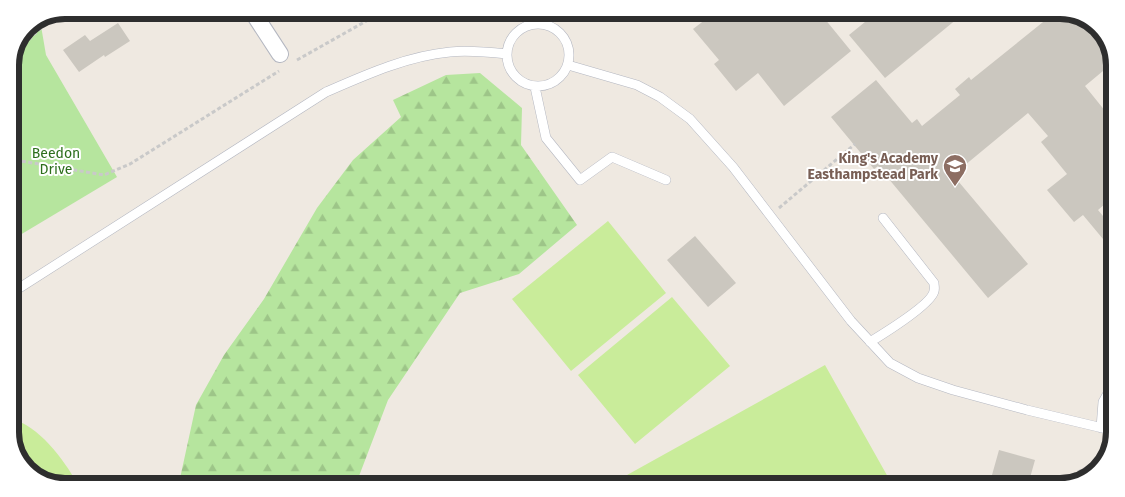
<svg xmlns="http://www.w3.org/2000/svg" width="1125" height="497" font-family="'Fira Sans',sans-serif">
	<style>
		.grass { fill: #b6e59e }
		.forest { fill: url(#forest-firs) }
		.pitch { fill: #c9ec9a }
		.building { fill: #cbc7bf }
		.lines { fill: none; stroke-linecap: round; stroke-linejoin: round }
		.service-casing { stroke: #b4b7c1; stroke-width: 10 }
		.minor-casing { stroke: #b4b7c1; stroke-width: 18 }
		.path { stroke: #c9c9c9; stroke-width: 3; stroke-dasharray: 4 2.5; stroke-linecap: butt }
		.service { stroke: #fff; stroke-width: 9 }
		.minor { stroke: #fff; stroke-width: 16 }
		.labels { text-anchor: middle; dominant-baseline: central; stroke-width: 4; stroke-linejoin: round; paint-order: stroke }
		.park-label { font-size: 14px; fill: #2c6e1b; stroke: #fff }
		.education-label { font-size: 14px; font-weight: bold; fill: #785e54; stroke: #fff; text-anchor: end }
		.rim { fill: none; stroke: #2e2e2e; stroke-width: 6 }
	</style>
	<defs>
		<pattern id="forest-firs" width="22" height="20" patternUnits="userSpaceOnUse" patternTransform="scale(1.25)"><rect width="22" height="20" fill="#b6e59e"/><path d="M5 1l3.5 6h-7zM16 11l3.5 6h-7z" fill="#9dc588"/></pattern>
	</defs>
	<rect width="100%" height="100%" fill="#efe9e1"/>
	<!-- grass -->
	<path class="grass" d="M 40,20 L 46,55 L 117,177 L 10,241 L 10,61 L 26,26 Z"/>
	<!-- forest -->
	<path class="forest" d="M 480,73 L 522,108 L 521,145 L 577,225 L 519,274 L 460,293 L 388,400 L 356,484 L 179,483 L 196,405 L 224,355 L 264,299 L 317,208 L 353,160 L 401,117 L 393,100 L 446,75 Z"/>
	<!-- pitch -->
	<path class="pitch" d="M 608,221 L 666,293 L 571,371 L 512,299 Z
		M 672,297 L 730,366 L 635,444 L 578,375 Z
		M 825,365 L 893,486 L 609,485 Z
		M 10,418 C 40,427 62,457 77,483 L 44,483 L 19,463 L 10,436 Z"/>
	<!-- building -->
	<path class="building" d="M 714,13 L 820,13 L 851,51 L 784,106 L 758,73 L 736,91 L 714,64 L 719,60 L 693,29 Z
		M 876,13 L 904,14 L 963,14 L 885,78 L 849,35 Z
		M 1053,14 L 1082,14 L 1106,34 L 1115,61 L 1085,86 L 1114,122 L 1113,197 L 1098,210 L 1113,228 L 1113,231 L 1103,239 L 1083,215 L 1074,222 L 1047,190 L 1067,174 L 1041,142 L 1048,136 L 1028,113 L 953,175 L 1028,264 L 988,298 L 878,166 L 874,169 L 831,117 L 876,80 L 912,123 L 917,119 L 922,126 L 960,95 L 955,89 L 969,77 L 971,80 Z
		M 118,23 L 130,41 L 105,57 L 104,55 L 79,72 L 63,50 L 85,35 L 90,41 Z
		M 695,236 L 736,283 L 708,307 L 667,260 Z
		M 999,450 L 1035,460 L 1028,485 L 992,475 Z"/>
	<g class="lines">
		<!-- service casing -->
		<g class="service-casing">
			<path id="service" d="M507 55a31 31 0 1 1 62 0a31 31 0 1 1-62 0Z
				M 535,24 L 537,12
				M 568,65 L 637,85 L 660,97 L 690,119 L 733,167 L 851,321 L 890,363 L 918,378 L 953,390 L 1027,410 L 1111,430
				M 535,87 L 546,138 L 580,180 L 612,157 L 666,180
				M 10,294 L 326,92 C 365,75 407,56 450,52 C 469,50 488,52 507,54
				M 870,342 C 883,334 932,304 934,291 C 935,288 934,286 934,283 L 883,218
				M 1101,428 L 1103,402 L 1111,388"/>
		</g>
		<!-- minor casing -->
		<g class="minor-casing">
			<path id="minor" d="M 252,11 L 280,54
				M 66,12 L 71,10"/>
		</g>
		<!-- path -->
		<path class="path" d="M 297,60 L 384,11
			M 10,66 C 20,48 35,30 53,20
			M 10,156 L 21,161 L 104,175 L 130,164 L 279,71
			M 779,208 L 855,144
			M 1049,487 L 1086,468 L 1111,452"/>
		<!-- service -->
		<use href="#service" class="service"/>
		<!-- minor -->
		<use href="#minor" class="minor"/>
	</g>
	<!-- icons -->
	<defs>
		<g id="school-pin" transform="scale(1.25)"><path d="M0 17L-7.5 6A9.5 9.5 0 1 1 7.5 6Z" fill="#8d6e63" stroke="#fff"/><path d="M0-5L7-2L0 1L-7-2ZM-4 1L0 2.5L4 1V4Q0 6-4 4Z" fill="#fff"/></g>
	</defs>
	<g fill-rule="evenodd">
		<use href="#school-pin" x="955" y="166"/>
	</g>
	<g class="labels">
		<!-- park labels -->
		<g class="park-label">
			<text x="56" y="153">Beedon<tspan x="56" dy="16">Drive</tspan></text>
		</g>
		<!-- education labels -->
		<g class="education-label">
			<text x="938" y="158">King's Academy<tspan x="938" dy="16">Easthampstead Park</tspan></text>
		</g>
	</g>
	<!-- crop -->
	<path d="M0 0H1125V497H0ZM65 19H1060A46 46 0 0 1 1106 65V432A46 46 0 0 1 1060 478H65A46 46 0 0 1 19 432V65A46 46 0 0 1 65 19Z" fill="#fff" fill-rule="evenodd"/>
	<path class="rim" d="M65 19H1060A46 46 0 0 1 1106 65V432A46 46 0 0 1 1060 478H65A46 46 0 0 1 19 432V65A46 46 0 0 1 65 19Z"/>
</svg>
